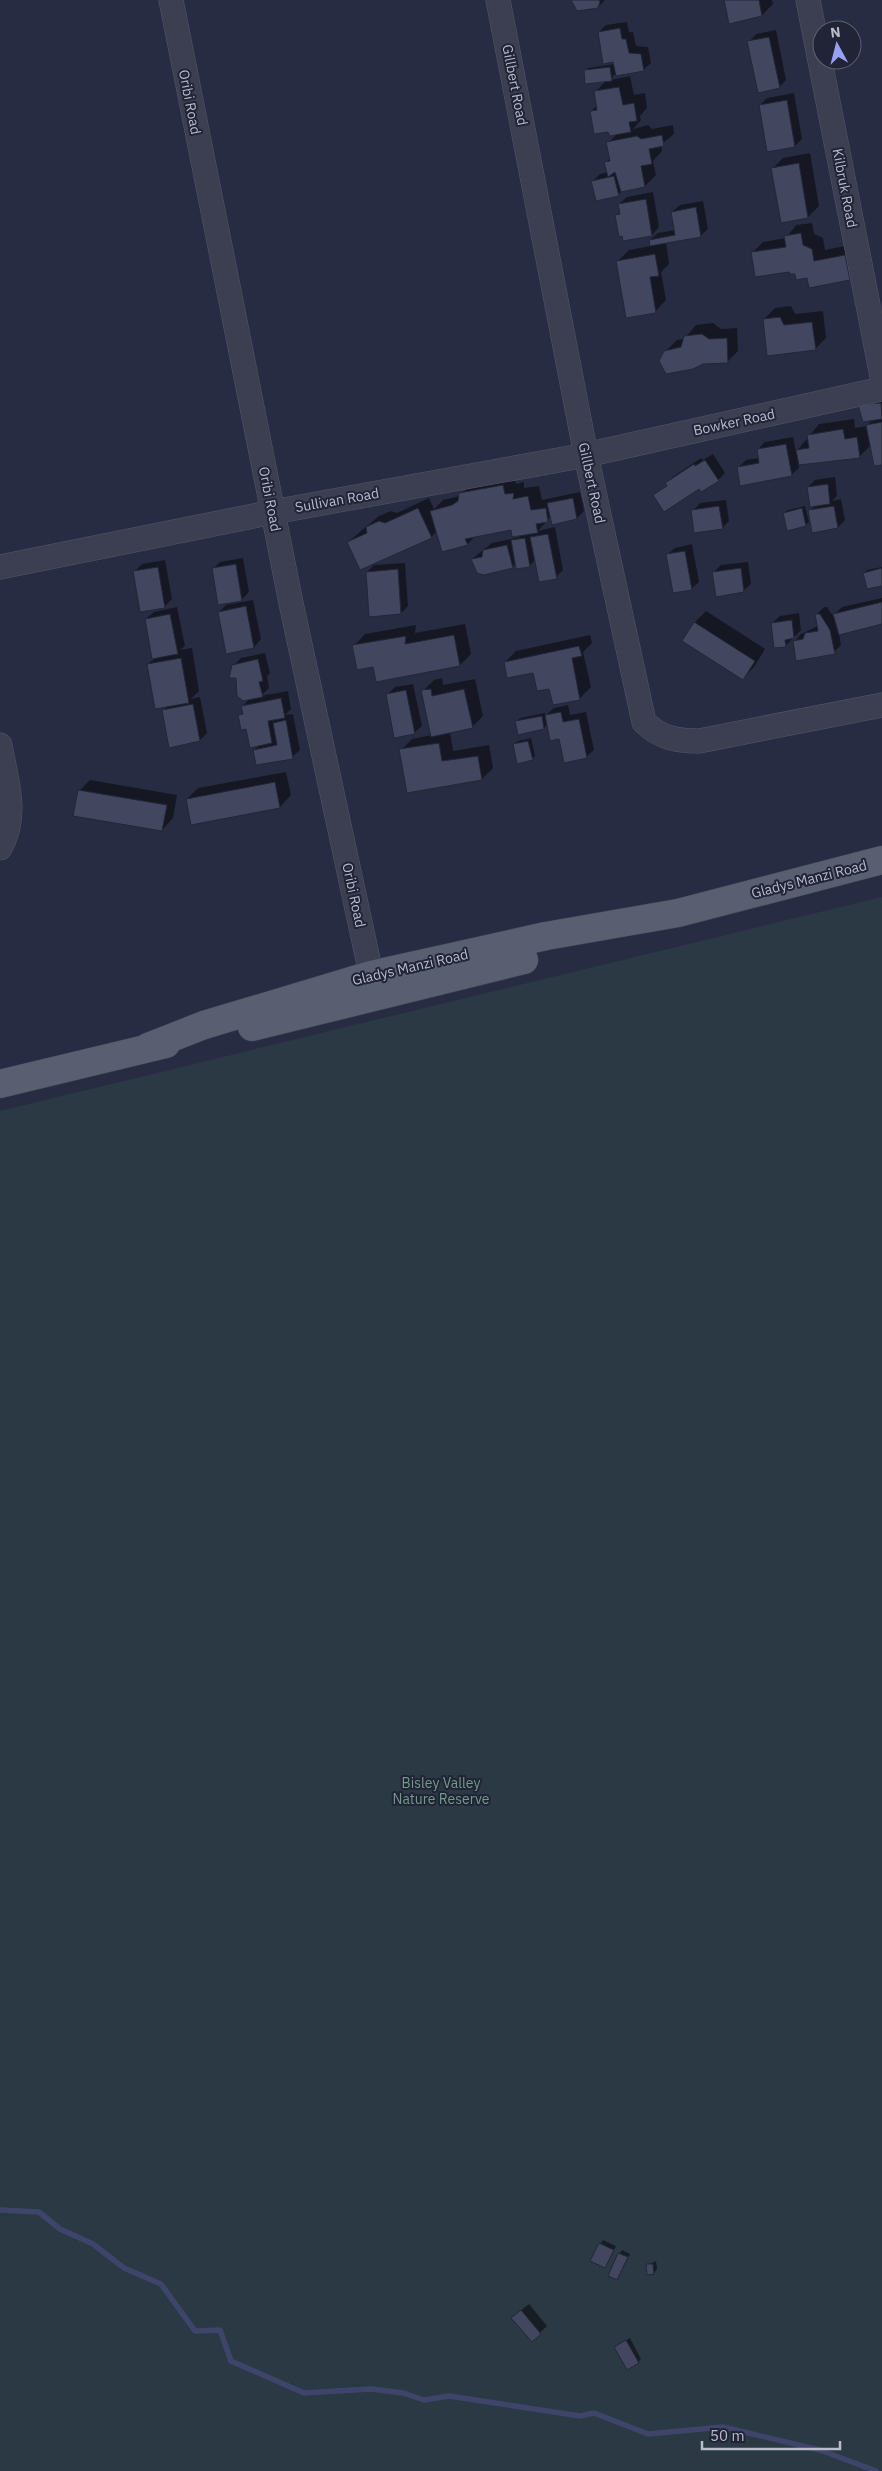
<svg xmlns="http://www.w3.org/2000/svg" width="882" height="2471" font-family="'IBM Plex Sans',sans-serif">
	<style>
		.green { fill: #2a3943 }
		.shadow { fill: #0007 }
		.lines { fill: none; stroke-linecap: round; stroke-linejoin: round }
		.stream { stroke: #3f456a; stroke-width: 5.5 }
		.building { fill: #42475f; stroke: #232639 }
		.minor-casing { stroke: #545769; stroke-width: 25 }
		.major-casing { stroke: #434658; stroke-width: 29 }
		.minor { stroke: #3c3f52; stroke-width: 24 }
		.major { stroke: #5a5e71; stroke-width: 28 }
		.labels { text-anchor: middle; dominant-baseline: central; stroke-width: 4; stroke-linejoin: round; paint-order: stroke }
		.street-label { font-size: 14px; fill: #b9bccb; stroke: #212437 }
		.park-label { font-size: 14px; fill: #729b86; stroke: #212437 }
	</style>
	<rect width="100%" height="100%" fill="#282c42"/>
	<!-- green -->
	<path class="green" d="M 882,897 L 882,2471 L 0,2471 L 0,1111 Z"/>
	<!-- shadow -->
	<path class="shadow" d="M 572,0 L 605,0 L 598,7 Z
		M 725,0 L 772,0 L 773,4 L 762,15 Z
		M 627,22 L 629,32 L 633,32 L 636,46 L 648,47 L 651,63 L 643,70 L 614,75 L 611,80 L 630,76 L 634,95 L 645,93 L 647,108 L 640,116 L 641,120 L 633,129 L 648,125 L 652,129 L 673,125 L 674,134 L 661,145 L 662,151 L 653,161 L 656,175 L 645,186 L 623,190 L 618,195 L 593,181 L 600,174 L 608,172 L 606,163 L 611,158 L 608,143 L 617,134 L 591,111 L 598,105 L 595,92 L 607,80 L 585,71 L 588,68 L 615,64 L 599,32 L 606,25 Z
		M 776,30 L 786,80 L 779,87 L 749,42 L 756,34 Z
		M 794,93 L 802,139 L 795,146 L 760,105 L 767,98 Z
		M 810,153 L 819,206 L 808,217 L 782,222 L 772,169 L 783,158 Z
		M 653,192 L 659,227 L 652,235 L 617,215 L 621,211 L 619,204 L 627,197 Z
		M 703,201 L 708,229 L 700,236 L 666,242 L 669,264 L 661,272 L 666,300 L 655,312 L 618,261 L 629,250 L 651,246 L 650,240 L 658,233 L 676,230 L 672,212 L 680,205 Z
		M 812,223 L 814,234 L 823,238 L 825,250 L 855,244 L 860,268 L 849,279 L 808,276 L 752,253 L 763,242 L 786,238 L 796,225 Z
		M 791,306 L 795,314 L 823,311 L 826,338 L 815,349 L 764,319 L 775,308 Z
		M 713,323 L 721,329 L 737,328 L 738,351 L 727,362 L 665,352 L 677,340 L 684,339 L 696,325 Z
		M 882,401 L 882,464 L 871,445 L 859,457 L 798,464 L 799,468 L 791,475 L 738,468 L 746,460 L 760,458 L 758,449 L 765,442 L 793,437 L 796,452 L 819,424 L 854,419 L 855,428 L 867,426 L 873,419 L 860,405 Z
		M 713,454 L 725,473 L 718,480 L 700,488 L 655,496 L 668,485 L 666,483 L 674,476 L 701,458 L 703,460 Z
		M 514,475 L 516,484 L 524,482 L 524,488 L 539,486 L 542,500 L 580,492 L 584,511 L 577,518 L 551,516 L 538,531 L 555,527 L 563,570 L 556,577 L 536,559 L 529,566 L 516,563 L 512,567 L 472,559 L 492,543 L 520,537 L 512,529 L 476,535 L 468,544 L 442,551 L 437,531 L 431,537 L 348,542 L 379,516 L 391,511 L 397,513 L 429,498 L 434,509 L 443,500 L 460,496 L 472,483 Z
		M 835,477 L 837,496 L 832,501 L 841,499 L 845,520 L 838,527 L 810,511 L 816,505 L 808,487 L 815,480 Z
		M 726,500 L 729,521 L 722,528 L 693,511 L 700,503 Z
		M 805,506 L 809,522 L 805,525 L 784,513 L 788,510 Z
		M 692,544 L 699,582 L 691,589 L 667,555 L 675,548 Z
		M 243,558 L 249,592 L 240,601 L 213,569 L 220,562 Z
		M 165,560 L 172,599 L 164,607 L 135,571 L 142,564 Z
		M 748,562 L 751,584 L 743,591 L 713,573 L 721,565 Z
		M 405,563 L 408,606 L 401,613 L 367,572 L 374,565 Z
		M 882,567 L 882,584 L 864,573 L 867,570 Z
		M 882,598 L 882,623 L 839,633 L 841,645 L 834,652 L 794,642 L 801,634 L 818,626 L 816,615 L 824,607 L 827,607 L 833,616 L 842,607 Z
		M 253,600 L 261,639 L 254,647 L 219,612 L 226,605 Z
		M 177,607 L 185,646 L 180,650 L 192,648 L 199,691 L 191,699 L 200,697 L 207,733 L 200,740 L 170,746 L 163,711 L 169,705 L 148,664 L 154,659 L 146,619 L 154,612 Z
		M 706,611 L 765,649 L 754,667 L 743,678 L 684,640 L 695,622 Z
		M 799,613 L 801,630 L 786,645 L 772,623 L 780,616 Z
		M 465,624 L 471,654 L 460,665 L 374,666 L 354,646 L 365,634 L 416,625 L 415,633 Z
		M 590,635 L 592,643 L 583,652 L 591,687 L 580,698 L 554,704 L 550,687 L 534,671 L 505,662 L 516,651 Z
		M 265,653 L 270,673 L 267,676 L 269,688 L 261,696 L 288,691 L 291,709 L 285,715 L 293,714 L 300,750 L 292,757 L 254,750 L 260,745 L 240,716 L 244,711 L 243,706 L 250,698 L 233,666 L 241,658 Z
		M 442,678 L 443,685 L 475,679 L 483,716 L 472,727 L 450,732 L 453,751 L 489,745 L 493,768 L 482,779 L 401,750 L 412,739 L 432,735 L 423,691 L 434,680 Z
		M 413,684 L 422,726 L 414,733 L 387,695 L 395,687 Z
		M 568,705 L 570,715 L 586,712 L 594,750 L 586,757 L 560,738 L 548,724 L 544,728 L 517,721 L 520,718 L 545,713 L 545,716 L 554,708 Z
		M 531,738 L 535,756 L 532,759 L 514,745 L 518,741 Z
		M 286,772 L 291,795 L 280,807 L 192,823 L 187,799 L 198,788 Z
		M 90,780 L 177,795 L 173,818 L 162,830 L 79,791 Z
		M 603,2240 L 616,2246 L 605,2267 L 600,2244 Z
		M 622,2250 L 630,2254 L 617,2279 L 619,2254 Z
		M 656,2261 L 657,2269 L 654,2273 L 648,2265 Z
		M 529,2304 L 547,2326 L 532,2340 L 520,2311 Z
		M 630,2338 L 641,2359 L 638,2362 L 615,2347 Z"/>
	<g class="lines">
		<!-- stream -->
		<path class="stream" d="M 0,2210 L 39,2212 L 60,2229 L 93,2244 L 124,2268 L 161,2284 L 195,2331 L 220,2330 L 231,2361 L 304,2393 L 371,2389 L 403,2393 L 424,2400 L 449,2396 L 580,2416 L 594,2413 L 648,2434 L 723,2427 L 820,2450 L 876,2471"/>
	</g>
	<!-- building -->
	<path class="building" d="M 571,0 L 599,0 L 600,2 L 598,8 L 577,11 Z
		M 724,0 L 759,0 L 762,16 L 729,24 Z
		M 620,28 L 622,39 L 626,39 L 629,53 L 641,54 L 644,71 L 616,76 L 613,62 L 603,64 L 598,32 Z
		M 769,37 L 780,88 L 758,93 L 747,41 Z
		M 610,67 L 612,81 L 585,84 L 584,70 Z
		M 619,87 L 623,105 L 634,103 L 637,121 L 629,122 L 631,132 L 610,136 L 608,132 L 594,134 L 590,111 L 597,110 L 594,91 Z
		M 787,100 L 795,147 L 767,152 L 759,105 Z
		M 662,135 L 664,146 L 649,149 L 652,164 L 641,166 L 645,187 L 621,192 L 615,172 L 608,177 L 604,162 L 610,161 L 606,142 L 637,136 L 641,139 Z
		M 799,163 L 808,218 L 781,223 L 771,168 Z
		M 614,176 L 619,196 L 596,201 L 591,181 Z
		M 646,199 L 652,236 L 623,241 L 622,236 L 619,237 L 615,215 L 620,214 L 618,204 Z
		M 696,207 L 701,237 L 650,246 L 649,240 L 675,235 L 671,212 Z
		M 801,233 L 803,245 L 812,249 L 814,261 L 845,255 L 850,280 L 809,288 L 807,278 L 796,280 L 795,274 L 791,274 L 789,272 L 755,277 L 751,252 L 786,247 L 784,236 Z
		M 655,254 L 659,276 L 650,277 L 656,313 L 626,318 L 616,261 Z
		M 780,317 L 784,325 L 812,322 L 816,350 L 767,356 L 763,319 Z
		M 702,334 L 709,339 L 727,338 L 728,363 L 703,364 L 693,369 L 666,374 L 659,361 L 664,351 L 681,347 L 684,336 Z
		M 881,403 L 882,419 L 863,422 L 858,405 Z
		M 882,422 L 882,465 L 874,466 L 866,425 Z
		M 843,429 L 845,439 L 857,437 L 860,458 L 799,465 L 796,450 L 809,448 L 807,435 Z
		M 786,444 L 792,476 L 740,486 L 737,467 L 759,463 L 757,449 Z
		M 705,460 L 719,481 L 701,492 L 699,489 L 664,512 L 653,495 L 667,486 L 665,483 L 694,464 L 695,466 Z
		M 828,484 L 830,504 L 810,507 L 807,487 Z
		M 503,485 L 505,494 L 514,493 L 513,499 L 528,496 L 531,510 L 546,508 L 548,522 L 536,524 L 538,533 L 512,537 L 511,530 L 465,539 L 468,545 L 442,552 L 430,511 L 452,505 L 458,501 L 459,493 Z
		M 573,498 L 577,519 L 552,525 L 547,503 Z
		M 719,506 L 723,529 L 694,533 L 691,510 Z
		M 834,506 L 838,528 L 812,533 L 808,510 Z
		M 418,508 L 432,538 L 360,570 L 347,542 L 367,533 L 366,527 L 379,521 L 385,523 Z
		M 802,508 L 806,526 L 787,531 L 783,513 Z
		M 548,534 L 557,579 L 539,582 L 530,537 Z
		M 525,538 L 530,567 L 516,569 L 511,540 Z
		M 507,545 L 513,568 L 484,575 L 477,573 L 471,559 L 482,557 L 483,550 Z
		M 685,551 L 692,590 L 673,593 L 666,554 Z
		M 236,564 L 242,601 L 218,605 L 212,568 Z
		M 158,567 L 165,608 L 140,612 L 133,571 Z
		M 741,568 L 744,592 L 716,597 L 712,572 Z
		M 882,568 L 882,586 L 867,589 L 863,573 Z
		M 398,569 L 401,614 L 369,617 L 366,572 Z
		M 882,602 L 882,624 L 839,635 L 833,614 Z
		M 246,606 L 254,648 L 226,654 L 218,612 Z
		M 170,614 L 178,654 L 152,659 L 145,619 Z
		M 815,614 L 820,614 L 830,630 L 835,654 L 796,661 L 793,641 L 803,639 L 805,633 L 818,631 Z
		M 792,620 L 794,638 L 785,640 L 786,647 L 774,648 L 771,623 Z
		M 694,622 L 755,661 L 743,680 L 682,641 Z
		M 454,635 L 460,666 L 376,682 L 373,667 L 357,670 L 352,645 L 406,636 L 405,644 Z
		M 579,646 L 582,656 L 572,658 L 580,700 L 553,705 L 549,689 L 537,691 L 533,673 L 507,678 L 504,662 Z
		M 181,658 L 189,703 L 155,709 L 147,664 Z
		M 258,659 L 263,681 L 259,682 L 263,697 L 243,701 L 237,696 L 236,678 L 229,678 L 232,665 Z
		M 431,689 L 432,696 L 464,689 L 473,728 L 431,737 L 421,690 Z
		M 406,690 L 415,734 L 394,738 L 386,694 Z
		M 281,698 L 285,718 L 268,721 L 272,743 L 250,748 L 246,729 L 241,730 L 238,715 L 243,714 L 241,706 Z
		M 193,704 L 200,741 L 169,748 L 162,710 Z
		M 561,712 L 563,722 L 579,719 L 587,758 L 564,763 L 559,739 L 550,741 L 545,715 Z
		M 542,716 L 544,729 L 518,735 L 515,721 Z
		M 286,720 L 293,759 L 256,765 L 253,750 L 277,745 L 273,723 Z
		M 528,741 L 533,760 L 517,764 L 513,744 Z
		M 439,743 L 442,761 L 478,756 L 482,780 L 407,793 L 399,749 Z
		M 275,782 L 280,808 L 191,825 L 186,799 Z
		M 78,790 L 167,805 L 162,831 L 73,816 Z
		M 599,2243 L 614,2250 L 605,2268 L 590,2261 Z
		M 618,2253 L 628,2257 L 617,2280 L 608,2276 Z
		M 646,2264 L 653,2264 L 654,2274 L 647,2275 Z
		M 521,2310 L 541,2334 L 532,2342 L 511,2318 Z
		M 626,2340 L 639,2363 L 627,2370 L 614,2347 Z"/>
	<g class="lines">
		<!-- minor casing -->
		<g class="minor-casing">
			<path id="minor" d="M 171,0 L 291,603 L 375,992
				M 498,0 L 586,455 L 644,722 C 660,738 677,741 699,741 L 882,705
				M 808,0 L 882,376
				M 0,567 L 273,512 L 586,455 L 882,389
				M 0,745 C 6,780 19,815 0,848"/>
		</g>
		<!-- major casing -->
		<g class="major-casing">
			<path id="major" d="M 252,1027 L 524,960
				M 148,1047 L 204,1025 L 371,975 L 546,936 L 678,913 L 882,860
				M 0,1084 L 166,1044"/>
		</g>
		<!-- minor -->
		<use href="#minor" class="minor"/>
		<!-- major -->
		<use href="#major" class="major"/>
	</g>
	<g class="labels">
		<!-- street labels -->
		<g class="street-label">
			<text transform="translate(515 85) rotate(79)">Gillbert Road</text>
			<text transform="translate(190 102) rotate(79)">Oribi Road</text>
			<text transform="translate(845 188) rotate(79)">Kilbruk Road</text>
			<text transform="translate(734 422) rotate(-12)">Bowker Road</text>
			<text transform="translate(592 483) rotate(78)">Gillbert Road</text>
			<text transform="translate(270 499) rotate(79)">Oribi Road</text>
			<text transform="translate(337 500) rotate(-10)">Sullivan Road</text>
			<text transform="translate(809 879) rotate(-14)">Gladys Manzi Road</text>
			<text transform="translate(354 895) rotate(78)">Oribi Road</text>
			<text transform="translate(410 967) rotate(-13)">Gladys Manzi Road</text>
		</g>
		<!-- park labels -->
		<g class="park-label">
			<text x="441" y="1783">Bisley Valley<tspan x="441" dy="16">Nature Reserve</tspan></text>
		</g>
	</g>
	<!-- north arrow -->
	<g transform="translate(837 45) rotate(353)"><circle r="24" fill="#212437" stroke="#5e6172"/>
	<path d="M0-4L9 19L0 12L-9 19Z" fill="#96a1f4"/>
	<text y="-8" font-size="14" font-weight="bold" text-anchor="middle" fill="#b9bccb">N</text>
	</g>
	<!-- scale -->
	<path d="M702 2441v8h138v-8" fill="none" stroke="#b9bccb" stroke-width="2.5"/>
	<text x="710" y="2441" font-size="15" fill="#b9bccb" stroke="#212437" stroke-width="4" paint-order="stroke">50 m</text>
</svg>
